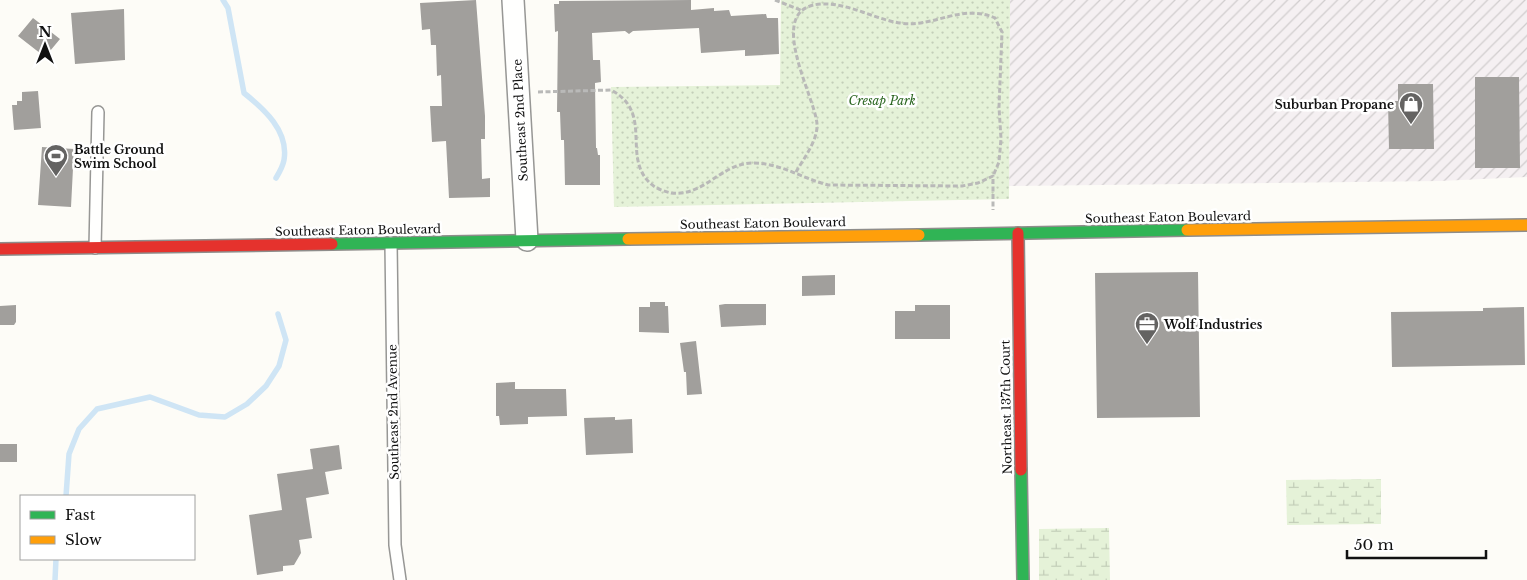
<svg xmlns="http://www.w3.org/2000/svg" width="1527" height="580" font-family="'Libre Baskerville',serif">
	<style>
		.industrial { fill: url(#industrial-furrows) }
		.wetland { fill: url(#wetland-marsh) }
		.park { fill: url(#park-dots) }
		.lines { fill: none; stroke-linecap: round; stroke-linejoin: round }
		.stream { stroke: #cfe5f5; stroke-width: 5.5 }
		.building { fill: #a19f9c }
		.lane-casing { stroke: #979795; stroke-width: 14 }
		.street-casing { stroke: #979795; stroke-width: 24 }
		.fast-casing { stroke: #8e8d8b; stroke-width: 14 }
		.slow-casing { stroke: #8e8d8b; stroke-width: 14 }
		.jam-casing { stroke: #8e8d8b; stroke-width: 14 }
		.path { stroke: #b9b9b8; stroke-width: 3; stroke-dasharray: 5 2.5; stroke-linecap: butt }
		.lane { stroke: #fffffe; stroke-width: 11 }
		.street { stroke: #fffffe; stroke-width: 21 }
		.fast { stroke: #30b455; stroke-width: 11 }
		.slow { stroke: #ff9f0a; stroke-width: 11 }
		.jam { stroke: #e5322d; stroke-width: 11 }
		.labels { text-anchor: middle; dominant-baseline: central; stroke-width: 5; stroke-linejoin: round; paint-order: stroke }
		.park-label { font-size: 12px; font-style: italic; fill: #2c6722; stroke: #fff }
		.poi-label { font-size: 12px; font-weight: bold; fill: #111; stroke: #fff; text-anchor: start }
		.street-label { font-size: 12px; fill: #111; stroke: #fff }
	</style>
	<defs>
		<pattern id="industrial-furrows" width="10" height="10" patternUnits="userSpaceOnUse" patternTransform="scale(1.25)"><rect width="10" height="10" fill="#f5f0f2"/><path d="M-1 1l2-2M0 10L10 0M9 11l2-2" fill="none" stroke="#d1cdce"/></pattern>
		<pattern id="wetland-marsh" width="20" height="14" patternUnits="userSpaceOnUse" patternTransform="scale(1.25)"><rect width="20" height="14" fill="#e5f2d8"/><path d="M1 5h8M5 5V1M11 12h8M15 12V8" fill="none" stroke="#c3ceb8"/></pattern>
		<pattern id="park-dots" width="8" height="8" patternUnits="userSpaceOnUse" patternTransform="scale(1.25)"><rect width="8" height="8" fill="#e5f2d8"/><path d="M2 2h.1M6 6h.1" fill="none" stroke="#c3ceb8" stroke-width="1.8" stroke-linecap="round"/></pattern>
	</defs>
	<rect width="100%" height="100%" fill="#fdfcf7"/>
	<!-- industrial -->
	<path class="industrial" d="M 1010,0 L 1527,0 L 1527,177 L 1440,181 L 1009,186 Z"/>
	<!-- wetland -->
	<path class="wetland" d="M 1381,479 L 1381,524 L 1287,525 L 1286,480 Z
		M 1109,528 L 1110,580 L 1039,580 L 1039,529 Z"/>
	<!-- park -->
	<path class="park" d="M 781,0 L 1010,0 L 1009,199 L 614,207 L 611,87 L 780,85 Z"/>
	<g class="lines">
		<!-- stream -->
		<path class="stream" d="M 223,0 L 228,8 L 244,93 C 264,109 289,131 284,160 C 283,166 279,173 276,178
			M 66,496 L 69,454 L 79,429 L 97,409 L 150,397 L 199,415 L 225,417 L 247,404 L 266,386 L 279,366 L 286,340 L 278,314
			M 55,580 L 56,559"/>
	</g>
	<!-- building -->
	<path class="building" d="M 476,0 L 485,116 L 485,139 L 481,139 L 482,179 L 490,178 L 490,197 L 449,198 L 446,141 L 432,142 L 430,106 L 442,106 L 441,75 L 437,76 L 436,45 L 431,45 L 430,29 L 422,30 L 420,3 Z
		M 691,0 L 691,10 L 714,8 L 714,11 L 729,10 L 731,16 L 766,14 L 767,18 L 778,18 L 779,54 L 745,56 L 745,50 L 701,53 L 699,28 L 633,31 L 629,34 L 625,31 L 592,33 L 593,60 L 600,60 L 601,82 L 595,83 L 596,148 L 597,148 L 598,155 L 600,155 L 600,185 L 565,185 L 564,140 L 561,140 L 560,112 L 557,112 L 558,31 L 555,32 L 554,4 L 559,4 L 559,1 Z
		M 124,9 L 125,60 L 75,64 L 71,13 Z
		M 33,18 L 60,39 L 45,57 L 18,36 Z
		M 1475,77 L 1519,77 L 1520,168 L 1475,168 Z
		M 1398,84 L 1433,84 L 1434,149 L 1389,149 L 1388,101 L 1398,101 Z
		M 38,91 L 41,128 L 14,130 L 12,105 L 17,105 L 17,101 L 22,101 L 22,92 Z
		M 42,147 L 74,149 L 71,207 L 38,205 Z
		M 1198,272 L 1200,417 L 1097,418 L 1095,273 Z
		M 835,275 L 835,295 L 802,296 L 802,276 Z
		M 650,302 L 665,302 L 665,306 L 668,306 L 669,333 L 639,332 L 639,307 L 650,307 Z
		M 725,304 L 766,304 L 766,325 L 721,327 L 719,305 Z
		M 16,305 L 16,322 L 14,325 L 0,325 L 0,306 Z
		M 915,305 L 950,305 L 950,339 L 895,339 L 895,311 L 915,311 Z
		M 1524,307 L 1525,365 L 1392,367 L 1391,312 L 1483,311 L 1483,308 Z
		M 696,341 L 702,394 L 687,395 L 686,372 L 684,372 L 680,343 Z
		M 515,382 L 515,389 L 566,389 L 567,416 L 528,417 L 528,424 L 500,425 L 499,416 L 496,416 L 496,383 Z
		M 615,417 L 615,420 L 632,419 L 633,453 L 586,455 L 584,418 Z
		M 0,444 L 17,444 L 17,462 L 0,462 Z
		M 339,445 L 342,469 L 325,472 L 329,494 L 306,498 L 312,538 L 299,540 L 301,553 L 294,565 L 283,566 L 283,571 L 257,575 L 249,515 L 282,510 L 277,474 L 313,469 L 310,449 Z"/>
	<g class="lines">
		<!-- lane casing -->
		<g class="lane-casing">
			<path id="lane" d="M 391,243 L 395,545 L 400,580
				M 95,248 L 98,112"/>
		</g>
		<!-- street casing -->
		<g class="street-casing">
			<path id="street" d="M 513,0 L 527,240"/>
		</g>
		<!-- fast casing -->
		<g class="fast-casing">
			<path id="fast" d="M 919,235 L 1187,230
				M 332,244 L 628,239
				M 1021,470 L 1023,580"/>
		</g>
		<!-- slow casing -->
		<g class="slow-casing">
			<path id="slow" d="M 1187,230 L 1527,225
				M 628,239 L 919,235"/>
		</g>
		<!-- jam casing -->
		<g class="jam-casing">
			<path id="jam" d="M 1018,233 L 1021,470
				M 0,249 L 332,244"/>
		</g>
		<!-- path -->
		<path class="path" d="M 775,0 L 803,11
			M 538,92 L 611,90 C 653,112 623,154 648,181 C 654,188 663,191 671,193 C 704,197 720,164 752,163 C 781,163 801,178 828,185 L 962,186 L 978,183 L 993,176 L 993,210
			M 796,172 C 804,158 818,140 817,124 C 815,96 762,6 822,4 C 849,3 874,19 900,23 C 935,28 960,3 995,18 L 1002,32 L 999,107 L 1001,139 L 999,162 L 993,176"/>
		<!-- lane -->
		<use href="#lane" class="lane"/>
		<!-- street -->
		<use href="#street" class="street"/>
		<!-- fast -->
		<use href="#fast" class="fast"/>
		<!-- slow -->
		<use href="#slow" class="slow"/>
		<!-- jam -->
		<use href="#jam" class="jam"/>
	</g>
	<!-- icons -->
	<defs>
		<g id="shop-pin" transform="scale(1.25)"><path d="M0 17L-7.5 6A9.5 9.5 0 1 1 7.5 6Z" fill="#646362" stroke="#fff"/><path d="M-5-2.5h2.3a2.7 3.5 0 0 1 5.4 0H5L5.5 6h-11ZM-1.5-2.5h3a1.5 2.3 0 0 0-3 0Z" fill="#fff"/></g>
		<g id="stadium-pin" transform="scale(1.25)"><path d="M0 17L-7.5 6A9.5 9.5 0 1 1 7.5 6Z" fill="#646362" stroke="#fff"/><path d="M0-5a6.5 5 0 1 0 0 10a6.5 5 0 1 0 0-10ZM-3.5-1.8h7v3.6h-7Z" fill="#fff"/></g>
		<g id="office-pin" transform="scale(1.25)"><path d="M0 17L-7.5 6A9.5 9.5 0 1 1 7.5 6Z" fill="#646362" stroke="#fff"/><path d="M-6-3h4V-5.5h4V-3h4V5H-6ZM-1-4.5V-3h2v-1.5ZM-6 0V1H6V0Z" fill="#fff"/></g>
	</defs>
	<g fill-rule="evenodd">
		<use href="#shop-pin" x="1411" y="104"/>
		<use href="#stadium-pin" x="56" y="156"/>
		<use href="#office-pin" x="1147" y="324"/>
	</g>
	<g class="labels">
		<!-- park labels -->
		<g class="park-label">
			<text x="882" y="100">Cresap Park</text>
		</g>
		<!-- poi labels -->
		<g class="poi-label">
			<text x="1394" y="104" text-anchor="end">Suburban Propane</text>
			<text x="74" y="149">Battle Ground<tspan x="74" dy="14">Swim School</tspan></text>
			<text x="1164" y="324">Wolf Industries</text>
		</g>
		<!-- street labels -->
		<g class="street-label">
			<text transform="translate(520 120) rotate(-93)">Southeast 2nd Place</text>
			<text transform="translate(1168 217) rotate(-1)">Southeast Eaton Boulevard</text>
			<text transform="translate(763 223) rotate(-1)">Southeast Eaton Boulevard</text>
			<text transform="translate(358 230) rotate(-1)">Southeast Eaton Boulevard</text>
			<text transform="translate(1006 407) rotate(-91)">Northeast 137th Court</text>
			<text transform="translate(393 412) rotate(-91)">Southeast 2nd Avenue</text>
		</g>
	</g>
	<!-- legend -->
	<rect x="20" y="495" width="175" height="65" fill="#ffffff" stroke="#a0a0a0"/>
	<rect x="30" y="511" width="25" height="8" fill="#30b455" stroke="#a0a0a0"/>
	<text x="65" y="520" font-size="15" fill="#111111">Fast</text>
	<rect x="30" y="536" width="25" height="8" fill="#ff9f0a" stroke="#a0a0a0"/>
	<text x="65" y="545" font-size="15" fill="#111111">Slow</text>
	<!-- north arrow -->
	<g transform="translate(45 45)" stroke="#ffffff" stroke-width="4" paint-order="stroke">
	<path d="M0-4L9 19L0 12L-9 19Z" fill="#111111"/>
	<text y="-8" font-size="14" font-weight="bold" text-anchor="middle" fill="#111111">N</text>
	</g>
	<!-- scale -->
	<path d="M1347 550v8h139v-8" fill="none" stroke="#111111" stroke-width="2.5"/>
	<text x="1354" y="550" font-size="15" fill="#111111" stroke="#ffffff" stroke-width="4" paint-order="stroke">50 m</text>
</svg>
